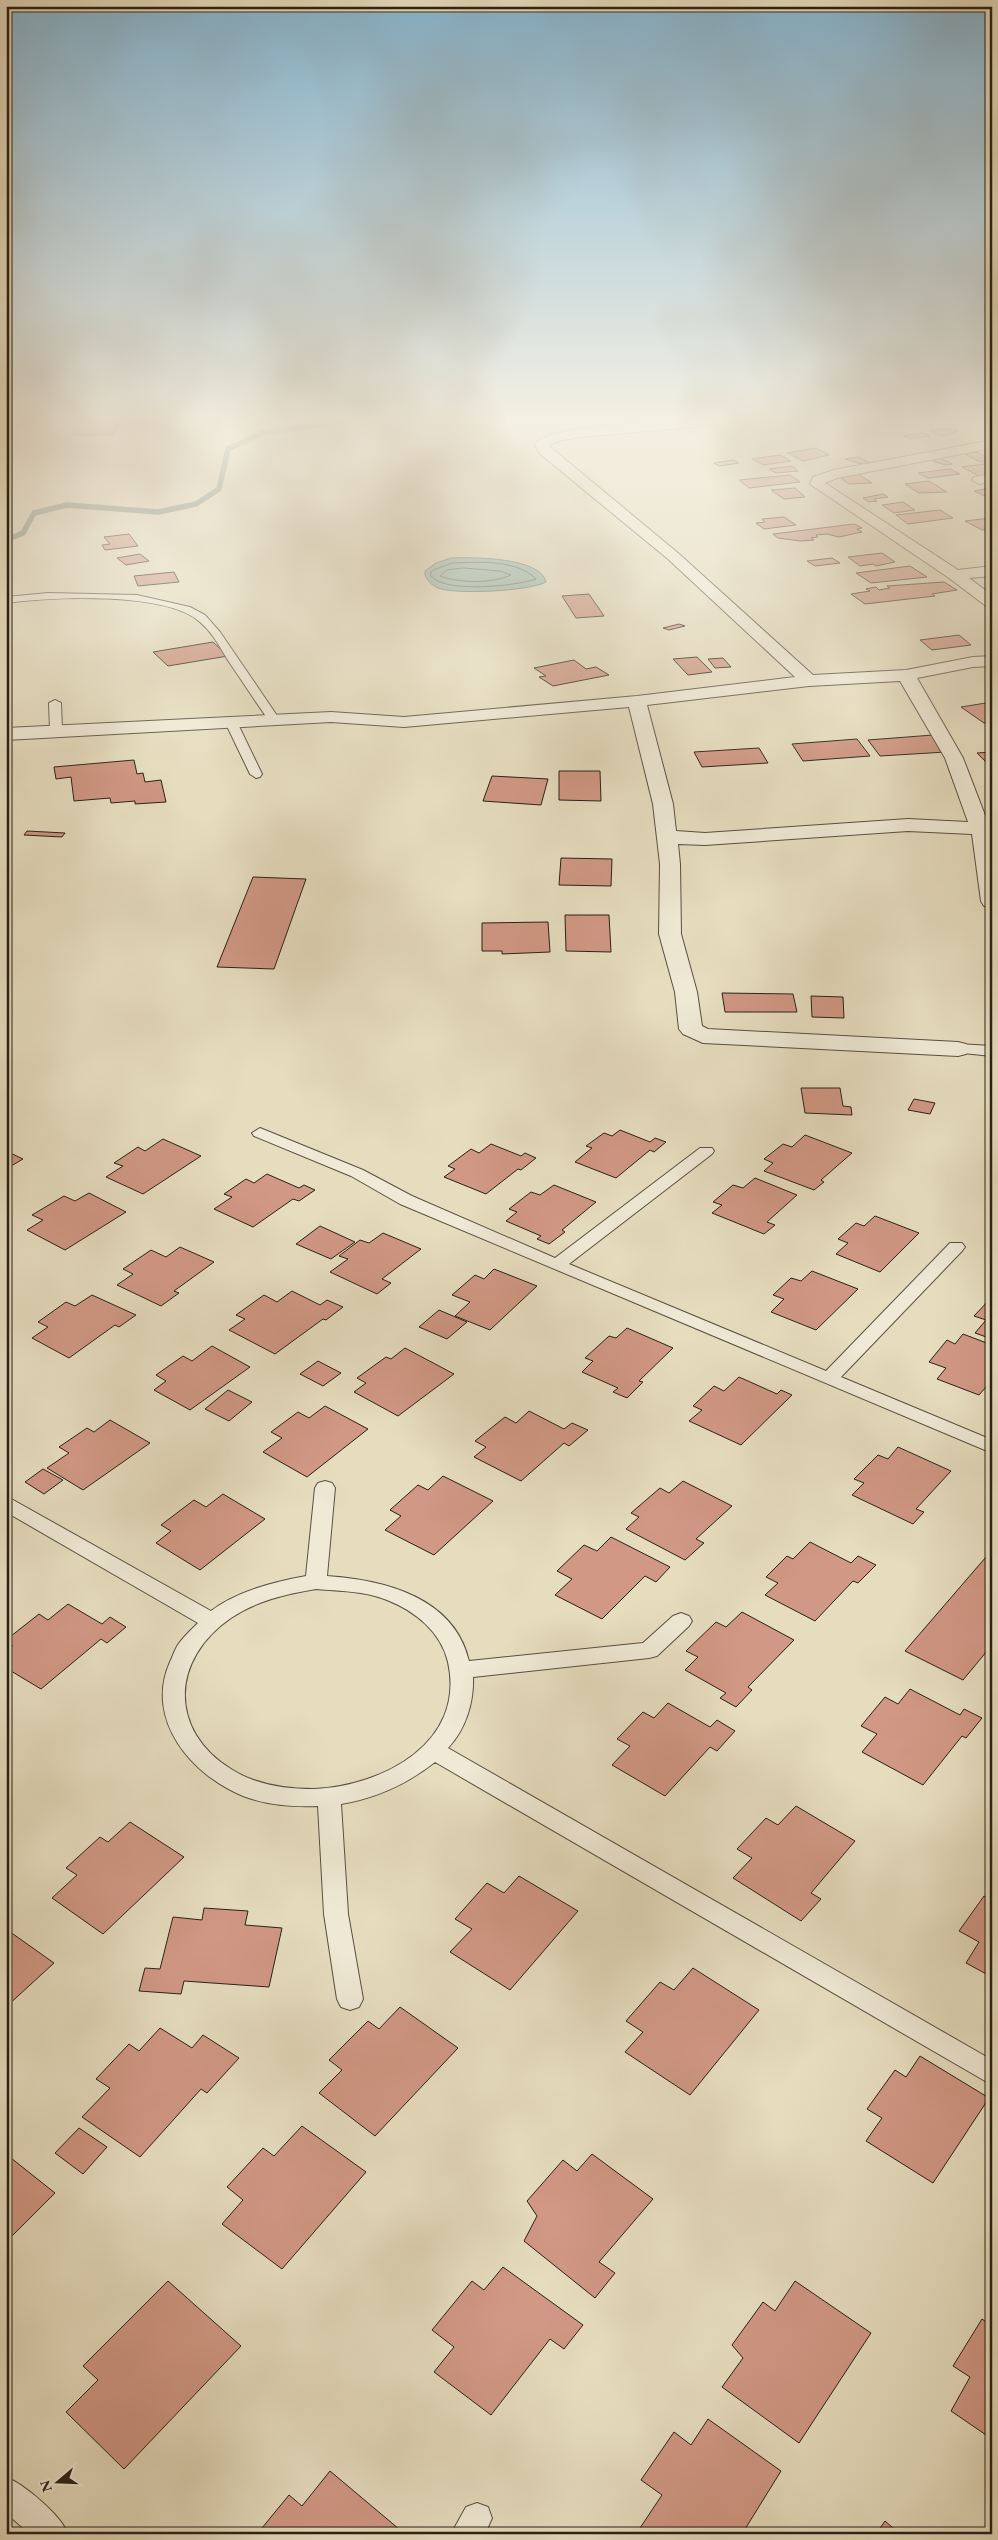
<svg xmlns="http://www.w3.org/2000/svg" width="998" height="2540" font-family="'EB Garamond',serif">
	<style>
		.water { fill: #96bbb3; stroke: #6a7d74 }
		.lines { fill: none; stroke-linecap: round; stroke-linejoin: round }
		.shore { stroke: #5f6e64; stroke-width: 1 }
		.stream { stroke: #6a7d74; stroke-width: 5.5 }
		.building { fill: #d19885; stroke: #282116 }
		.service-casing { stroke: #585040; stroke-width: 2 }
		.minor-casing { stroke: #585040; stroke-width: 2 }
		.service { fill: #efe9d5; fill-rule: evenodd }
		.minor { fill: #efe9d5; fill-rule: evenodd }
	</style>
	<rect width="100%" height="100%" fill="#e6ddbf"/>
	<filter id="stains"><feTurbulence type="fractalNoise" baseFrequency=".004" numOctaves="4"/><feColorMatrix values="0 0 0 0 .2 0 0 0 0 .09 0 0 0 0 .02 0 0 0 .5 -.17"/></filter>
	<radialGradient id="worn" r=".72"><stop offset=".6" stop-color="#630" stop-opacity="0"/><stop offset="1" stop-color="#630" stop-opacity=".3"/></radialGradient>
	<!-- water -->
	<path class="water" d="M 451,558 C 471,557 541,557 546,582 C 530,591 455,595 438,588 C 431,585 428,581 425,575 L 425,571 L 436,563 Z"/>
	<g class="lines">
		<!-- shore -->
		<path class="shore" d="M 452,563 C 478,562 516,559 536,579 C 516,586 443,594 430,575 L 432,571 Z
			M 464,568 L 500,571 L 511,575 C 491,584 460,583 440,576 L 447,570 Z"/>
		<!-- stream -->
		<path class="stream" d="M 6,540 L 23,533 L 34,513 L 67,505 L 158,512 L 196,504 L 219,489 L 228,449 L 262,433 L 341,422"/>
	</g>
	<!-- building -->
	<path class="building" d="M 6,422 L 26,422 L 23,426 L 6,426 Z
		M 80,422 L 119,422 L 113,435 L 73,435 Z
		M 951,428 L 959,431 L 941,436 L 931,431 Z
		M 924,433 L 930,436 L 911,439 L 904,436 Z
		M 816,448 L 829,455 L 803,461 L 787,453 Z
		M 976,452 L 992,460 L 980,462 L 963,453 Z
		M 780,455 L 791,461 L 763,465 L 752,459 Z
		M 858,457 L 870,463 L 862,464 L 845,459 Z
		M 940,458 L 952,464 L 945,465 L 930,460 Z
		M 733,460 L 739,463 L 719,466 L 714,463 Z
		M 992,463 L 992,474 L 979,476 L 962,467 Z
		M 792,466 L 798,471 L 776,473 L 769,469 Z
		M 950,469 L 960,474 L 928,478 L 918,473 Z
		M 858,474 L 872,483 L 849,484 L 838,476 Z
		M 790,475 L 800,482 L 749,488 L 739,480 Z
		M 929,481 L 947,492 L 919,493 L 905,484 Z
		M 795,488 L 805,497 L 784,499 L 771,490 Z
		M 990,488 L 992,495 L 985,496 L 974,491 Z
		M 883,494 L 888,497 L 874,499 L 877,501 L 869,502 L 863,498 Z
		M 903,502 L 915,510 L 894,513 L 882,505 Z
		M 940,510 L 953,518 L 908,524 L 896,515 Z
		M 784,517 L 796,525 L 764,529 L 756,523 L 765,522 L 762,519 Z
		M 990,518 L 992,529 L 982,530 L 965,521 Z
		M 854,524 L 862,528 L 857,529 L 862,532 L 839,537 L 827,534 L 816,535 L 818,537 L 811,538 L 814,540 L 800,541 L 778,538 L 773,534 Z
		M 129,534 L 138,546 L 105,550 L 102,545 L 110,544 L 104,537 Z
		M 882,553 L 895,562 L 876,566 L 873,564 L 860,566 L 848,557 Z
		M 140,554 L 149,561 L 126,565 L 117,558 Z
		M 832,558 L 840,563 L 815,566 L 807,561 Z
		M 910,566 L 927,577 L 871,583 L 856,573 Z
		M 174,572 L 179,582 L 138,586 L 134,576 Z
		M 944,582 L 957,590 L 932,594 L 935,596 L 865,604 L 851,594 L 870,591 L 866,589 L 876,587 L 879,590 L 890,588 L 887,586 Z
		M 589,594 L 604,616 L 576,618 L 562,596 Z
		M 679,624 L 685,626 L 669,630 L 663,628 Z
		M 959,635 L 971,645 L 932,650 L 920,640 Z
		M 213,642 L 228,656 L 168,666 L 153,652 Z
		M 697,657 L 712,672 L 688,675 L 673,659 Z
		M 723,658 L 731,667 L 715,668 L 708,659 Z
		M 574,660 L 586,669 L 596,667 L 609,675 L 553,686 L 539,677 L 546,676 L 534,668 Z
		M 992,702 L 992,722 L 984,723 L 961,707 Z
		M 933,735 L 946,752 L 880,756 L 868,740 Z
		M 857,739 L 870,756 L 803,761 L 792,744 Z
		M 759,748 L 768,763 L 702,767 L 694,752 Z
		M 992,752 L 992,768 L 977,753 Z
		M 134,760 L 137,774 L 143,773 L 145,782 L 161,780 L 166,802 L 135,804 L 135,801 L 111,803 L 110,798 L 74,801 L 71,777 L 56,779 L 54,767 Z
		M 559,771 L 600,771 L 601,801 L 559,800 Z
		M 492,776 L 548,779 L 541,805 L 483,801 Z
		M 27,831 L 65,833 L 62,837 L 24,835 Z
		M 561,858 L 612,859 L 611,886 L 559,885 Z
		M 253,877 L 306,879 L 274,969 L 217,967 Z
		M 565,915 L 609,915 L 611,952 L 566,951 Z
		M 548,922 L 550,952 L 502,954 L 502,951 L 482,951 L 482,923 Z
		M 722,993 L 793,994 L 797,1012 L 725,1012 Z
		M 811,996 L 843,997 L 844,1018 L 812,1017 Z
		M 801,1088 L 840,1088 L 843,1106 L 851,1107 L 852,1115 L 805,1113 Z
		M 914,1099 L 935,1103 L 930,1114 L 908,1110 Z
		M 620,1130 L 650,1142 L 655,1138 L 666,1142 L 654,1152 L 650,1150 L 616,1178 L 575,1162 L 592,1148 L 586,1146 L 604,1133 L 612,1136 Z
		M 805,1135 L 852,1153 L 821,1180 L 824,1182 L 814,1190 L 764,1171 L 773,1163 L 764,1159 L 783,1144 L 792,1147 Z
		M 163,1139 L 201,1156 L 143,1194 L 106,1177 L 123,1166 L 114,1163 L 138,1147 L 145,1151 Z
		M 491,1144 L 521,1156 L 525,1153 L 536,1158 L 521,1170 L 518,1169 L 486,1194 L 444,1177 L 455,1169 L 448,1166 L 471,1149 L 479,1153 Z
		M 6,1151 L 23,1159 L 6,1169 Z
		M 267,1174 L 299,1188 L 304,1185 L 315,1190 L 299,1201 L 293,1199 L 253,1227 L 214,1209 L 232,1197 L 224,1194 L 246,1179 L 254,1183 Z
		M 755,1178 L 797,1195 L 767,1222 L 775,1225 L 764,1234 L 712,1213 L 722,1205 L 713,1202 L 733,1185 L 743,1188 Z
		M 554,1185 L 596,1202 L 562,1230 L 565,1232 L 549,1244 L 537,1239 L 541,1236 L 506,1221 L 517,1212 L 509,1209 L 531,1192 L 540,1195 Z
		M 89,1193 L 126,1212 L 65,1250 L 27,1230 L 43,1220 L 32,1215 L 64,1196 L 75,1201 Z
		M 875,1216 L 919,1233 L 880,1272 L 836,1254 L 848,1243 L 838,1239 L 856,1223 L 864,1226 Z
		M 320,1226 L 355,1242 L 331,1259 L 296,1244 Z
		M 383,1233 L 421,1249 L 382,1279 L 391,1283 L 377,1294 L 330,1272 L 348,1259 L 339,1256 L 360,1240 L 369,1243 Z
		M 180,1247 L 214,1262 L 174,1291 L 179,1293 L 161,1306 L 117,1285 L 133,1274 L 123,1269 L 151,1250 L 166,1257 Z
		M 494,1269 L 537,1286 L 490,1330 L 455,1316 L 470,1302 L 452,1295 L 475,1275 L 484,1279 Z
		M 812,1271 L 858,1289 L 816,1330 L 771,1312 L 784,1299 L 773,1295 L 791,1278 L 801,1281 Z
		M 292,1291 L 320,1305 L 327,1300 L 343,1307 L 326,1320 L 323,1319 L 275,1354 L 229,1330 L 245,1319 L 236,1315 L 264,1295 L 277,1302 Z
		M 92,1295 L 136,1315 L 119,1327 L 115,1325 L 69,1358 L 32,1338 L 48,1327 L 38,1322 L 66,1302 L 75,1306 Z
		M 991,1298 L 992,1298 L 992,1339 L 975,1333 L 986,1320 L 974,1316 Z
		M 439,1310 L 467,1322 L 447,1339 L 419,1327 Z
		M 627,1328 L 673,1348 L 639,1381 L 643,1382 L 627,1398 L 613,1392 L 618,1388 L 582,1372 L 593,1361 L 585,1358 L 609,1336 L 616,1338 Z
		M 963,1334 L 992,1345 L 992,1380 L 979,1395 L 937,1379 L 946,1368 L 929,1362 L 947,1340 L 955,1344 Z
		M 212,1346 L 250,1367 L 190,1410 L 154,1390 L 166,1381 L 156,1375 L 183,1356 L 192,1361 Z
		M 405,1348 L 454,1374 L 398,1416 L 354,1392 L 366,1383 L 357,1378 L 386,1357 L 391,1359 Z
		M 318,1361 L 341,1373 L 323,1386 L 300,1374 Z
		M 739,1377 L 777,1394 L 781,1390 L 792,1395 L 741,1445 L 689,1421 L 702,1410 L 693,1406 L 714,1386 L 724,1391 Z
		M 228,1390 L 252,1402 L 229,1421 L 205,1409 Z
		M 325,1406 L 368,1429 L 307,1477 L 263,1452 L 282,1438 L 271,1432 L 298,1412 L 309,1418 Z
		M 529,1411 L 564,1429 L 572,1423 L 588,1430 L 569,1446 L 564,1443 L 521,1481 L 474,1457 L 486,1447 L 475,1441 L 505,1417 L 516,1423 Z
		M 110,1420 L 150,1443 L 83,1490 L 47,1468 L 69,1453 L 59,1447 L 87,1428 L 94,1432 Z
		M 898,1447 L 951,1471 L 916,1509 L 924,1512 L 913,1524 L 852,1495 L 864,1483 L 854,1479 L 878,1455 L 888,1459 Z
		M 43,1469 L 63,1480 L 44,1494 L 25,1482 Z
		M 443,1476 L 493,1501 L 434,1555 L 385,1530 L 401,1516 L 390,1510 L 418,1485 L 428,1490 Z
		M 683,1481 L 732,1506 L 696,1539 L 704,1543 L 685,1560 L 626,1529 L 639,1517 L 631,1513 L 660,1488 L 669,1493 Z
		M 223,1494 L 265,1519 L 200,1570 L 156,1543 L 171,1531 L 161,1525 L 194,1500 L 206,1507 Z
		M 611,1537 L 670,1567 L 656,1582 L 645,1576 L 602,1619 L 555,1595 L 572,1579 L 557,1571 L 584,1545 L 597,1551 Z
		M 810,1542 L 851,1563 L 858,1556 L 876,1565 L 858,1583 L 853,1581 L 815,1621 L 765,1595 L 778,1583 L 766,1577 L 787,1556 L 793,1559 Z
		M 992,1550 L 992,1645 L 963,1680 L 905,1651 Z
		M 68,1604 L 102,1624 L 110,1617 L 126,1627 L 107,1643 L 101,1639 L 41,1689 L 6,1668 L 6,1652 L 13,1646 L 6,1640 L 39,1614 L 48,1620 Z
		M 742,1612 L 794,1640 L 748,1687 L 752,1690 L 736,1707 L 720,1698 L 726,1693 L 685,1670 L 698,1657 L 686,1651 L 716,1622 L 726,1627 Z
		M 910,1689 L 960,1715 L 964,1709 L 982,1718 L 966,1738 L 962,1736 L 923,1785 L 862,1752 L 877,1734 L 861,1726 L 885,1697 L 898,1704 Z
		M 668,1703 L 710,1727 L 717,1720 L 735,1731 L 717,1751 L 710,1747 L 665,1796 L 612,1765 L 630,1746 L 617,1739 L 643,1712 L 654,1718 Z
		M 796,1806 L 855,1841 L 811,1893 L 821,1899 L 801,1921 L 733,1878 L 752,1858 L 737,1849 L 766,1818 L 778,1825 Z
		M 130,1822 L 184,1857 L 103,1934 L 52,1898 L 77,1875 L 66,1868 L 100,1837 L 108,1842 Z
		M 519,1876 L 578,1911 L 510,1990 L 450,1952 L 472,1929 L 455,1919 L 487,1883 L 504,1893 Z
		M 984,1896 L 992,1900 L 992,1977 L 966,1963 L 979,1942 L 959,1931 Z
		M 204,1908 L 248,1911 L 245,1925 L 282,1928 L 269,1987 L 184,1981 L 181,1994 L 139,1991 L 145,1968 L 160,1969 L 173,1917 L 202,1920 Z
		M 6,1929 L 54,1963 L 6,2007 Z
		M 693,1968 L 759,2010 L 690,2095 L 625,2052 L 643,2032 L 626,2021 L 660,1982 L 674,1990 Z
		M 400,2007 L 458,2048 L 375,2136 L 319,2093 L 342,2070 L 329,2060 L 368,2021 L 379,2029 Z
		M 160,2028 L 192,2048 L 203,2035 L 239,2058 L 207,2093 L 201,2089 L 140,2157 L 82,2117 L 110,2088 L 96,2079 L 129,2044 L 139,2051 Z
		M 920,2056 L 989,2098 L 933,2183 L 866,2141 L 882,2118 L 867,2109 L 895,2070 L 906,2077 Z
		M 302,2126 L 366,2172 L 282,2269 L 222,2224 L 243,2200 L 227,2187 L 263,2148 L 274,2156 Z
		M 79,2128 L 107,2147 L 83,2174 L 55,2153 Z
		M 6,2154 L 55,2193 L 6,2242 Z
		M 592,2154 L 653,2199 L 599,2262 L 615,2273 L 595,2298 L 524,2241 L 537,2216 L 527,2201 L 563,2160 L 577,2171 Z
		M 503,2267 L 583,2325 L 564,2349 L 550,2339 L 491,2415 L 434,2372 L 454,2347 L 432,2330 L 472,2281 L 484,2290 Z
		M 168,2281 L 241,2346 L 124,2469 L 66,2412 L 98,2380 L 83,2366 Z
		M 795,2281 L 871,2333 L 799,2443 L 722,2387 L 743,2358 L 732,2345 L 763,2302 L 775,2311 Z
		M 982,2319 L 992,2326 L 992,2439 L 951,2411 L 970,2377 L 953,2366 Z
		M 708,2419 L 781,2471 L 742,2534 L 648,2534 L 640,2528 L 662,2495 L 641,2480 L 674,2432 L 691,2445 Z
		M 330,2471 L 399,2529 L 395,2534 L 257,2534 L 289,2495 L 302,2506 Z
		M 885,2521 L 900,2534 L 876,2534 Z"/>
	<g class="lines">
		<!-- service casing -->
		<g class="service-casing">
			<path id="service" d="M 48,593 L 137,595 L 190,607 L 205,615 L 220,632 L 280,720 L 278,722 L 270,722 C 256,703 243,682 229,662 C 221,649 213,633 200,622 C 166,591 51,597 6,603 L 6,597 Z
				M 55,700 L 61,703 L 62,730 L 56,734 L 50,730 L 49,703 Z
				M 231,719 L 237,722 L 262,774 L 260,777 L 256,778 L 250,774 L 225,722 Z
				M 958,1044 L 992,1046 L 992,1056 L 953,1052 L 950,1049 L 953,1046 Z
				M 260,1128 L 363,1170 L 412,1196 L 555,1258 L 700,1148 L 712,1148 L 714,1151 L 712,1154 L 569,1264 L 826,1371 L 950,1243 L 962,1243 L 965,1247 L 962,1251 L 841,1377 L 992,1440 L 992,1453 L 400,1204 L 351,1176 L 254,1136 L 252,1133 Z
				M 325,1481 L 332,1483 L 335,1488 L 327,1576 C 384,1580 454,1597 469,1661 L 643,1643 L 673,1616 L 681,1613 L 689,1616 L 692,1621 L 689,1626 L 657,1656 L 649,1658 L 473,1677 C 474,1702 466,1729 448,1748 L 992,2060 L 992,2085 L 435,1762 C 407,1784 377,1798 341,1804 L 348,1914 L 363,1999 L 359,2007 L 350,2010 L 341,2007 L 337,1999 L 324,1914 L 318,1806 C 293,1807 266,1805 243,1796 C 192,1775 144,1720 170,1662 C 173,1656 175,1648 180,1642 C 185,1635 192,1629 198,1623 L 6,1512 L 6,1496 L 211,1611 C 238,1591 273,1582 306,1576 L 315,1488 L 318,1483 ZM 316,1589 C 339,1591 365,1591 387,1600 C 415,1611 441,1632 448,1662 C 466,1743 383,1786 314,1789 C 285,1789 256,1785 231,1769 C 168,1730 171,1659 231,1618 C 256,1601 286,1594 316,1589 Z
				M 6,2477 C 25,2485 61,2515 68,2534 L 30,2534 L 6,2513 Z
				M 477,2503 L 488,2507 L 492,2518 L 485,2534 L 451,2534 L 466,2507 Z"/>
		</g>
		<!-- minor casing -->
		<g class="minor-casing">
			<path id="minor" d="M 664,422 L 713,422 L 706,426 L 580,437 L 557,441 L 549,446 L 678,553 L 813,675 L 906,670 L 973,657 L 992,656 L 992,666 L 973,667 L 917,678 L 963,758 L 988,823 L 992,823 L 992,907 L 984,906 L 981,901 L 972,834 L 908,831 L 705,845 L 678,844 L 680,864 L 681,934 L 697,992 L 702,1026 L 708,1029 L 958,1042 L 966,1044 L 970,1049 L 966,1054 L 958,1056 L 703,1043 L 683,1034 L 679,1029 L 675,992 L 659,934 L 660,864 L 653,804 L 629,707 L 404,727 L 331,722 L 6,740 L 6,728 L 331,712 L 404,717 L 637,696 L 795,677 L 668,559 L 539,453 L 535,444 C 549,426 639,424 664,422 ZM 900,681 L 945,758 L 968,822 L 908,819 L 705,833 L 676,831 L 673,804 L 647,705 L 809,686 Z
				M 992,440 L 992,448 L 837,478 L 825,483 L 958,570 L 992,566 L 992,576 L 969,578 L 992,595 L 992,608 L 986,606 L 949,578 L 810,484 L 813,477 L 834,470 Z
				M 992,474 L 992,482 L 979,484 L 972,480 L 974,477 Z"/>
		</g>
		<!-- service -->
		<use href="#service" class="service"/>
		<!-- minor -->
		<use href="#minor" class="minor"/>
	</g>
	<!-- sky -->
	<linearGradient id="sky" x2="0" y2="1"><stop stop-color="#87b7d3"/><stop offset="0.54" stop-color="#f4f0e2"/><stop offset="1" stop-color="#f4f0e2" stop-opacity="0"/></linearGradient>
	<rect width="998" height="777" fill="url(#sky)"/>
	<!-- margin -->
	<rect width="998" height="2540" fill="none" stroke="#e6ddbf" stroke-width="25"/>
	<rect x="8" y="8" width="983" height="2525" fill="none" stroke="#282116" stroke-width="2.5"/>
	<rect x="12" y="12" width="973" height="2515" fill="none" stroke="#282116"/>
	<!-- north arrow -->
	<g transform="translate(58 2482) rotate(251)" stroke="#efe9d5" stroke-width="4" paint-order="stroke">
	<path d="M0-4L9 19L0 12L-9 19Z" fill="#282116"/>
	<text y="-8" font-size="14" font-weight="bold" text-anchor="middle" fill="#282116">N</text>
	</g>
	<rect width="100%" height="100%" filter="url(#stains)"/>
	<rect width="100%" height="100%" fill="url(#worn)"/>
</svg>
